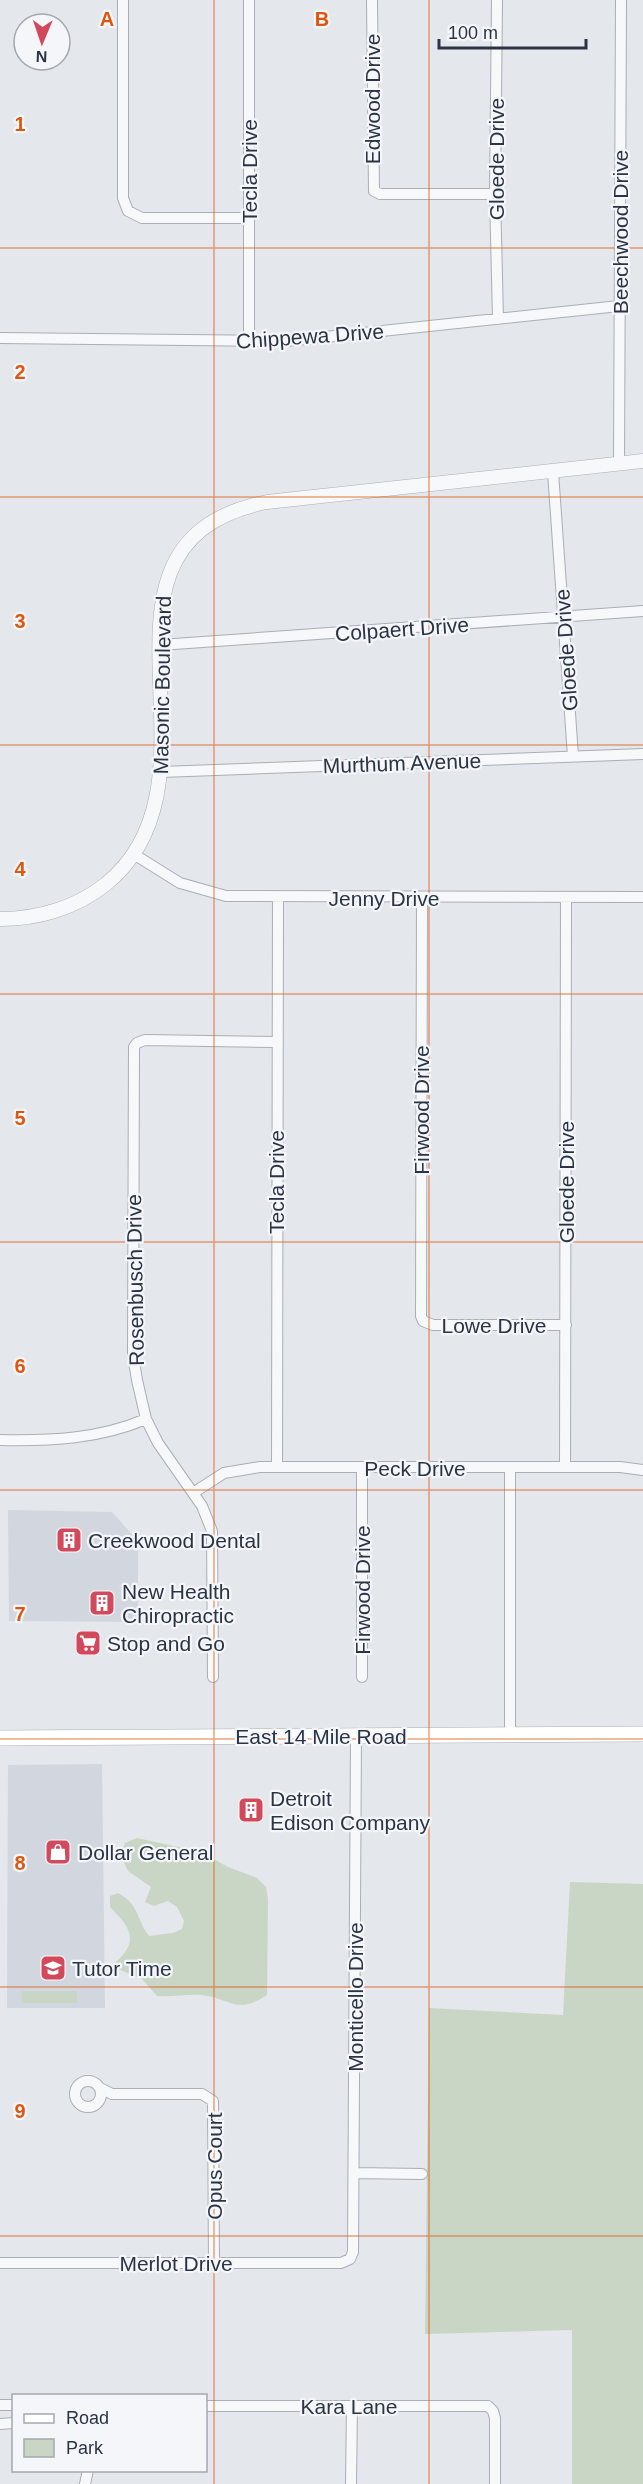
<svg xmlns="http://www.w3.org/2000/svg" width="643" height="2484" font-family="Arial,sans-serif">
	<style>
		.built { fill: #d2d6de }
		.green { fill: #c9d6c5 }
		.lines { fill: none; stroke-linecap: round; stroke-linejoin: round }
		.minor-casing { stroke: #a9aeb7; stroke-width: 12 }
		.tertiary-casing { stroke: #a9aeb7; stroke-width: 15 }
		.secondary-casing { stroke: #a9aeb7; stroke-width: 16 }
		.minor { stroke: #f7f8fa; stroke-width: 10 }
		.tertiary { stroke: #f7f8fa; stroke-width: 14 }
		.secondary { stroke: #fff; stroke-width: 15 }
		.grid { fill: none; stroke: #df570f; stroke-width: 1.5; stroke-opacity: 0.55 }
		.labels { text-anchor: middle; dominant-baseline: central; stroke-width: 4.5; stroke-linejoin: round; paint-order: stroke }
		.street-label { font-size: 21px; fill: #2b3445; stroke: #f4f6f9 }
		.poi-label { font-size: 21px; fill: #2b3445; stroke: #f4f6f9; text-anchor: start }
		.grid-label { font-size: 20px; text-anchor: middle; font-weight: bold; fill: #df570f; stroke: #f4f6f9; stroke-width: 4.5; stroke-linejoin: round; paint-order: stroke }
	</style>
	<rect width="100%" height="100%" fill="#e4e7ec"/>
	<!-- built -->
	<path class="built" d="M 8,1510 L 112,1512 L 138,1541 L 138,1622 L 9,1621 Z
		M 102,1764 L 105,2008 L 7,2008 L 8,1765 Z"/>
	<!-- green -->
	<path class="green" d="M 137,1838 L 201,1852 L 228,1867 L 257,1878 L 266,1887 L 268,1899 L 267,1995 C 235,2016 230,1997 200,1995 C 186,1994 172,1997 157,1996 L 142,1979 L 118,1969 L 116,1962 C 140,1940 130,1927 110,1907 L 110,1896 L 118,1893 C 140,1905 136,1919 149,1936 L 173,1933 L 182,1929 L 184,1921 L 177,1907 L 168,1901 L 154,1906 L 145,1902 L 151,1887 L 128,1871 L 121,1856 L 125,1843 Z
		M 570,1882 L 643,1884 L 643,2484 L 572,2484 L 572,2330 L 425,2334 L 429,2008 L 563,2015 Z
		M 22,1991 L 77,1991 L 77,2003 L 22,2003 Z"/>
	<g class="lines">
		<!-- minor casing -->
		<g class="minor-casing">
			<path id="minor" d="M 123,0 L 123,198 L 128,211 L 142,218 L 248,218
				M 372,0 L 374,191 L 380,194 L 495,194
				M 497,0 L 495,194 L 498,319
				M 0,338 L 287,341 L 619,306
				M 249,342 L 249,0
				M 619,464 L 621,0
				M 553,472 L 573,756
				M 160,645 L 643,611
				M 161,772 L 643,754
				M 135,855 L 180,883 L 226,896 L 643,897
				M 422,898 L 421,1316 L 423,1321 L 433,1325 L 566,1325
				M 0,1440 C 51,1441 99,1439 146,1419
				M 277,1467 L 278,897
				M 565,1467 L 566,898
				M 193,1493 L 224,1473 L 260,1467 L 620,1467 L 643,1470
				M 213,1677 L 212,1531 L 202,1506 L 158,1443 L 146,1419 L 137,1380 L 133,1355 L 134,1047 L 137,1043 L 145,1040 L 276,1042
				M 362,1677 L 362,1468
				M 510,1735 L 510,1468
				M75 2094a13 13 0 1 1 26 0a13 13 0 1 1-26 0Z
				M 100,2088 L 112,2094 L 202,2094 L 213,2101 L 214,2263
				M 354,2173 L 422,2174
				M 0,2263 L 341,2263 L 350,2259 L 353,2252 L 356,1736
				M 0,2405 L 14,2405
				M 206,2406 L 488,2406 L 493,2411 L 495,2418 L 495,2484
				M 0,2424 L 14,2423
				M 85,2484 L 88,2470
				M 351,2484 L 352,2406"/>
		</g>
		<!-- tertiary casing -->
		<g class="tertiary-casing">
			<path id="tertiary" d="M 0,919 C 38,919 76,908 106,884 C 239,776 62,543 267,502 L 643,461"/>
		</g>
		<!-- secondary casing -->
		<g class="secondary-casing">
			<path id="secondary" d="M 0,1738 L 643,1734"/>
		</g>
		<!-- minor -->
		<use href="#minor" class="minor"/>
		<!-- tertiary -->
		<use href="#tertiary" class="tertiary"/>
		<!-- secondary -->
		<use href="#secondary" class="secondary"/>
	</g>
	<!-- grid -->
	<path class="grid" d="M 214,0 L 214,2484M 429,0 L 429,2484M 0,248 L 643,248M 0,497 L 643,497M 0,745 L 643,745M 0,994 L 643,994M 0,1242 L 643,1242M 0,1490 L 643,1490M 0,1739 L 643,1739M 0,1987 L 643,1987M 0,2236 L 643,2236"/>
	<!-- icons -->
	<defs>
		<g id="building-square" transform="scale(1.35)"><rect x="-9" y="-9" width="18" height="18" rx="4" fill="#d1495b" stroke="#f4f6f9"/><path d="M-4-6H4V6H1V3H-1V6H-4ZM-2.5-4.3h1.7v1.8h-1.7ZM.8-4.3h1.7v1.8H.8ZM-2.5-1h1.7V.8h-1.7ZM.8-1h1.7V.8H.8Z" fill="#fff"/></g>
		<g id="supermarket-square" transform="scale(1.35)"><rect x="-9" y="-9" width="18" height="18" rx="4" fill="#d1495b" stroke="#f4f6f9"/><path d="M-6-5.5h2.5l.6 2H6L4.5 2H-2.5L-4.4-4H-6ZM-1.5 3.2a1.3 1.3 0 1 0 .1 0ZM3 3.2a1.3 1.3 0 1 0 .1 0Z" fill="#fff"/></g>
		<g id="shop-square" transform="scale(1.35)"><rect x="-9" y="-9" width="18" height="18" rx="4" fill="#d1495b" stroke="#f4f6f9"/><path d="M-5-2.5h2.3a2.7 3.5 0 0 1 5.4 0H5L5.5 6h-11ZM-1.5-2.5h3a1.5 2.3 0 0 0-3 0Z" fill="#fff"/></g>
		<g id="school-square" transform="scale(1.35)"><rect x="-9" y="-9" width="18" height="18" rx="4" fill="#d1495b" stroke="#f4f6f9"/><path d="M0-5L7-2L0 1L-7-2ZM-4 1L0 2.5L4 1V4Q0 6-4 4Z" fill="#fff"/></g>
	</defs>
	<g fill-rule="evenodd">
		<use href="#building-square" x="69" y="1540"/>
		<use href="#building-square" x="102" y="1603"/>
		<use href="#supermarket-square" x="88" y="1643"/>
		<use href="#building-square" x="251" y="1810"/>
		<use href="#shop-square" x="58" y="1852"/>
		<use href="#school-square" x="53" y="1968"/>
	</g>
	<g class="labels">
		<!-- street labels -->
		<g class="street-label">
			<text transform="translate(372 99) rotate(-90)">Edwood Drive</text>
			<text transform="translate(496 159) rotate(-90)">Gloede Drive</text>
			<text transform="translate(249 171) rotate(-90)">Tecla Drive</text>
			<text transform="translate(620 232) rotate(-90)">Beechwood Drive</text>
			<text transform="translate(310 336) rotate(-4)">Chippewa Drive</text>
			<text transform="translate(402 629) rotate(-4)">Colpaert Drive</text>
			<text transform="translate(566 650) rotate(-94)">Gloede Drive</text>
			<text transform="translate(162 685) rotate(-89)">Masonic Boulevard</text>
			<text transform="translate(402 763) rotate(-2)">Murthum Avenue</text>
			<text x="384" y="898">Jenny Drive</text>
			<text transform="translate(421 1110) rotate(-90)">Firwood Drive</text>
			<text transform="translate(276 1182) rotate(-90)">Tecla Drive</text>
			<text transform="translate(566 1182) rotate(-90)">Gloede Drive</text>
			<text transform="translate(135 1280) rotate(-91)">Rosenbusch Drive</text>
			<text x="494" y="1325">Lowe Drive</text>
			<text x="415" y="1468">Peck Drive</text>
			<text transform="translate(362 1590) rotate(-90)">Firwood Drive</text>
			<text x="321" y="1736">East 14 Mile Road</text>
			<text transform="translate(355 1997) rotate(-90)">Monticello Drive</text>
			<text transform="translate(214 2166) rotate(-90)">Opus Court</text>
			<text x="176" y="2263">Merlot Drive</text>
			<text x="349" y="2406">Kara Lane</text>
		</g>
		<!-- poi labels -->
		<g class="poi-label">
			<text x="88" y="1540">Creekwood Dental</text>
			<text x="122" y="1591">New Health<tspan x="122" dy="24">Chiropractic</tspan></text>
			<text x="107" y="1643">Stop and Go</text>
			<text x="270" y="1798">Detroit<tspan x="270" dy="24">Edison Company</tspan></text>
			<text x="78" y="1852">Dollar General</text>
			<text x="72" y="1968">Tutor Time</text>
		</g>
	</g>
	<g class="grid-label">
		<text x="107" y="26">A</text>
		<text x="322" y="26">B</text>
		<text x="20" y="131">1</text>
		<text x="20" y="379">2</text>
		<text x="20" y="628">3</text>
		<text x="20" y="876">4</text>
		<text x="20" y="1125">5</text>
		<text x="20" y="1373">6</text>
		<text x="20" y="1621">7</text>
		<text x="20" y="1870">8</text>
		<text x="20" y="2118">9</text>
	</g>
	<!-- legend -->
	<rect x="12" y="2394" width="195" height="78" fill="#f4f6f9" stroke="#a4a8b1" stroke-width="1.5"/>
	<rect x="24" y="2414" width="30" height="9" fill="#ffffff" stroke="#a4a8b1" stroke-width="1.5"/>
	<text x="66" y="2424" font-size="18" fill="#2b3445">Road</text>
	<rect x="24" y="2439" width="30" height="18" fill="#c9d6c5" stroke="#a4a8b1" stroke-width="1.5"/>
	<text x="66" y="2454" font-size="18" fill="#2b3445">Park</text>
	<!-- north arrow -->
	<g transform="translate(42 42) rotate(182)"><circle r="28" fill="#f4f6f9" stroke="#a4a8b1" stroke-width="1.5"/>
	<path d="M0-4.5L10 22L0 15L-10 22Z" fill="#d1495b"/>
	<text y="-9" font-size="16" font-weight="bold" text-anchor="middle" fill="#2b3445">N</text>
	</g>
	<!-- scale -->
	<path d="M439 39v9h147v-9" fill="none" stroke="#2b3445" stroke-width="3"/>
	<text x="448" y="39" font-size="18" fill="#2b3445" stroke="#f4f6f9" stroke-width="4.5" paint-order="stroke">100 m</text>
</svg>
